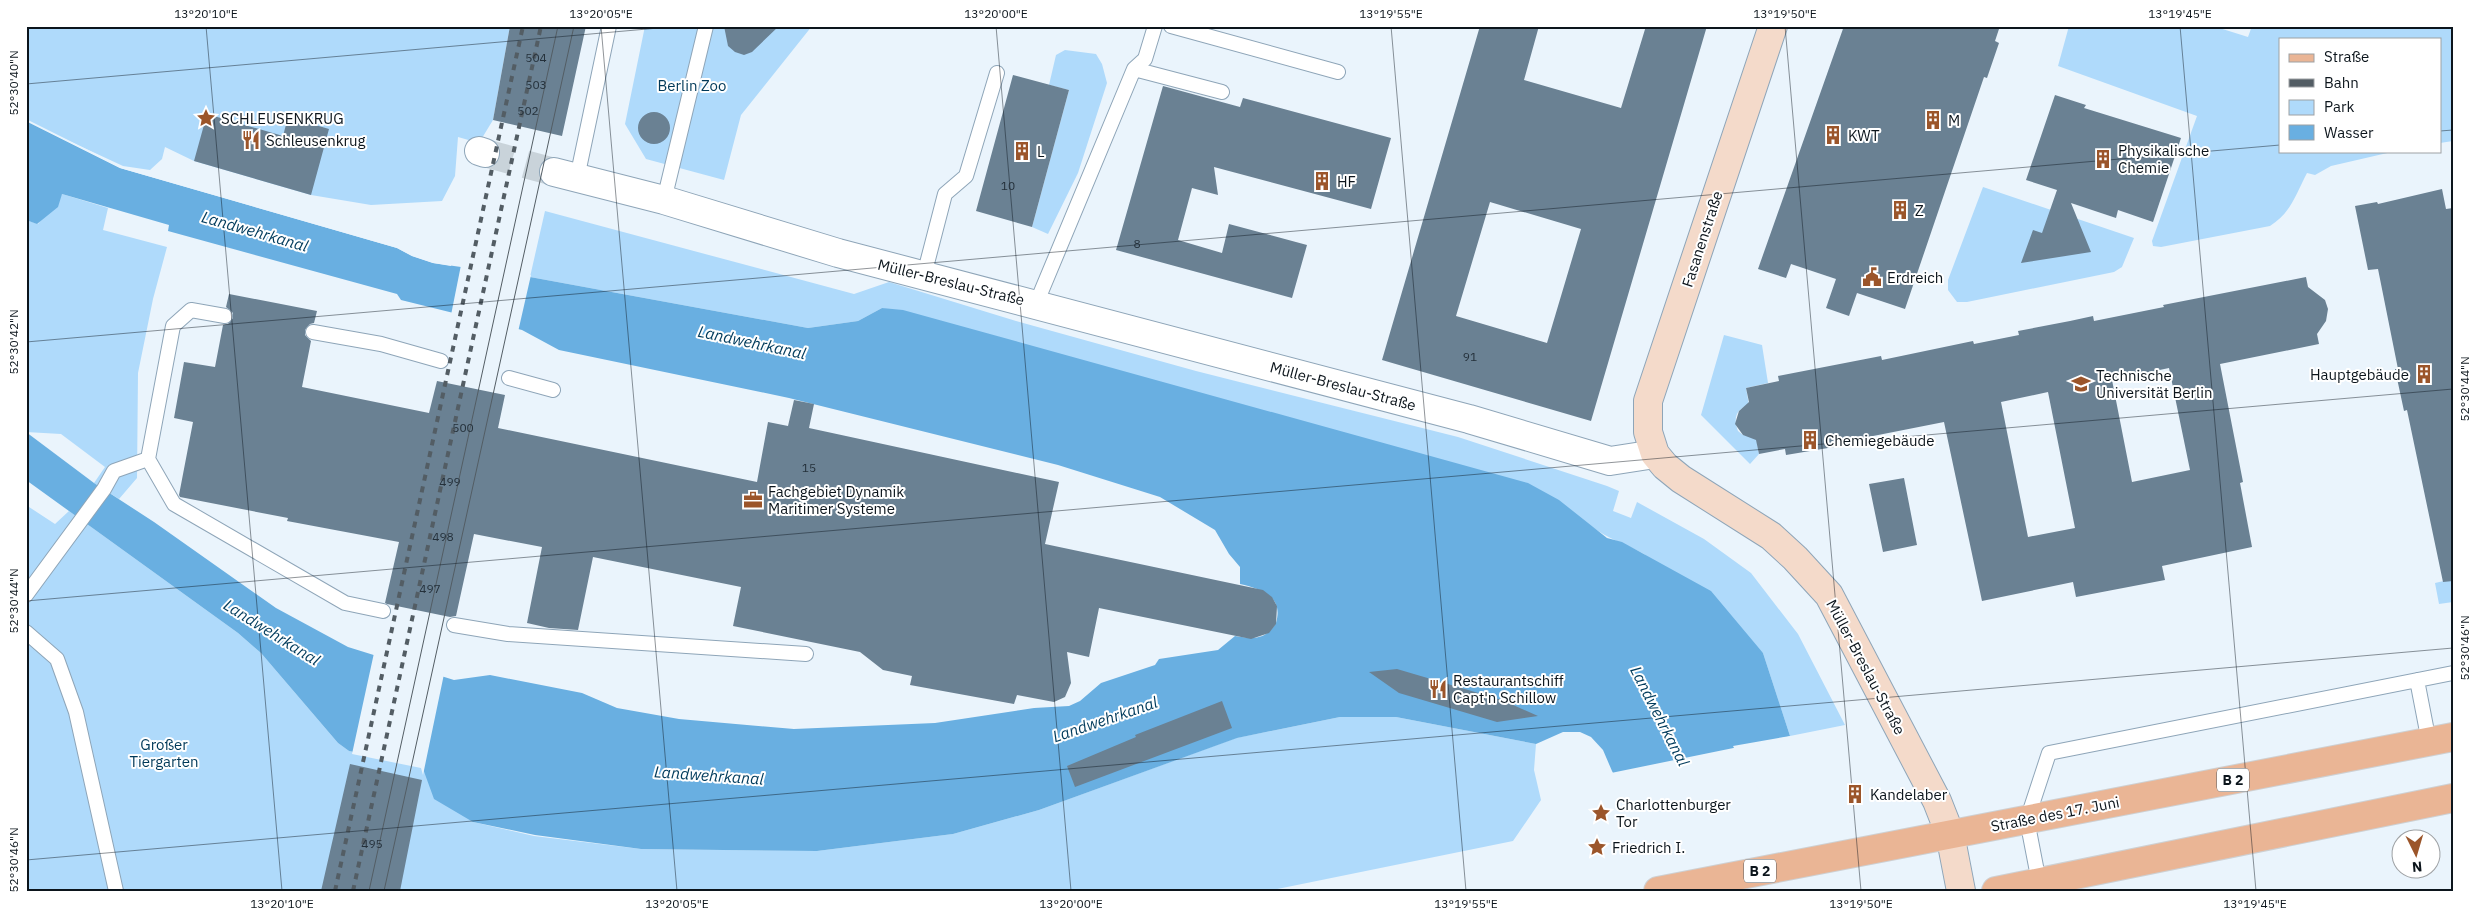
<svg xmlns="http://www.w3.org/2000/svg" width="2479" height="917" font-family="'IBM Plex Sans',sans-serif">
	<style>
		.green { fill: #afdafb }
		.water { fill: #69afe1 }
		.pier { fill: #eaf4fc }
		.building { fill: #6a8193; fill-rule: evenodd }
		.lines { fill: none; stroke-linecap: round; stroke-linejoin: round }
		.street-tunnel { stroke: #c9d3da; stroke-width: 28; stroke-dasharray: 28 14; stroke-linecap: butt }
		.lane-casing { stroke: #8ea5b8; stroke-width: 16 }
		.street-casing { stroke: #8ea5b8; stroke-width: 30 }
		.secondary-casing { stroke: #8ea5b8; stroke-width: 30 }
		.primary-casing { stroke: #ced0d2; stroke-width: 30 }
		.lane { stroke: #fff; stroke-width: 14 }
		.street { stroke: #fff; stroke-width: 28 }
		.secondary { stroke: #f4daca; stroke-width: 28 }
		.primary { stroke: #eab595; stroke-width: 28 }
		.tram { stroke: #535d64; stroke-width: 1 }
		.rail { stroke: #535d64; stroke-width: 4; stroke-dasharray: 6 6; stroke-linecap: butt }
		.ticks { fill: none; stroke: #0c151c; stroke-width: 1; stroke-opacity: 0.45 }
		.labels { text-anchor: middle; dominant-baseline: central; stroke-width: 4; stroke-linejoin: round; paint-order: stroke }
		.number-label { font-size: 12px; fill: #24303a }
		.shield { fill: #fff; stroke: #555b60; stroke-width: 1 }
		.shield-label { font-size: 14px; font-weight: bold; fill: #0c151c }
		.park-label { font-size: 15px; fill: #003959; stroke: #fff }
		.poi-label { font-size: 15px; fill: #0c151c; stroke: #fff; text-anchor: start }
		.street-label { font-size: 15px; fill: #0c151c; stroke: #fff }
		.water-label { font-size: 16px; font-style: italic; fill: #003b5c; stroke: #fff }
		.neatline { fill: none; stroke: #0c151c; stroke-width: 2 }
		.ticks-label { font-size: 12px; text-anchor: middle; fill: #0c151c }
	</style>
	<rect width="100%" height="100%" fill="#eaf4fc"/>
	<!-- green -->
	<path class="green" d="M 26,26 L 510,26 L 493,120 L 479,143 L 458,137 L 455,176 L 442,201 L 371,205 L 311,195 L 194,161 L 165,147 L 162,159 L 150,170 L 123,166 L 26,121 Z
		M 645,26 L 812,26 L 741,115 L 724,180 L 646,159 L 625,124 Z
		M 2069,26 L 2213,26 L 2248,37 L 2252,26 L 2453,26 L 2453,141 L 2440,143 L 2440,39 L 2280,39 L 2280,151 L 2396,151 L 2331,166 L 2315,175 L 2307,173 C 2296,194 2291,213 2270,226 L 2161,247 L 2153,246 L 2152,241 L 2197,116 L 2058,66 Z
		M 1065,50 L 1096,54 L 1102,64 L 1107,83 L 1078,173 L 1048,234 L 1032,227 L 1069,90 L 1049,85 L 1056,55 Z
		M 1983,187 L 2134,238 L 2122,267 L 2114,272 L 1967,302 L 1957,302 L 1948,290 L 1948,280 Z
		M 62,194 L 108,208 L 103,230 L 167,247 L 153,299 L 138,373 L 137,478 L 119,499 L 94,483 L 105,467 L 61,434 L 26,432 L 26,220 L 38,224 Z
		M 545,211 L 854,294 L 889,282 L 1016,321 L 1196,371 L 1458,437 L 1607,486 L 1619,491 L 1613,511 L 1631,518 L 1637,502 L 1704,539 L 1751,573 L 1798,634 L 1845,725 L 1790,736 L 1763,653 L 1644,554 C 1626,544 1608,539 1591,526 L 882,308 L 858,321 L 808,328 L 530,277 Z
		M 1724,335 L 1762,345 L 1768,383 L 1746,388 L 1749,405 C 1736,409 1733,418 1738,431 L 1743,435 L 1756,436 L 1759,454 L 1750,464 L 1701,415 Z
		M 26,505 L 55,524 L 69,511 L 238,633 L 261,653 L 338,743 L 349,751 L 423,766 L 473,822 L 534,836 L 641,849 L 817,851 L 953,834 L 1039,810 L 1236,738 L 1340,717 L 1396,717 L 1536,744 L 1534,770 L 1541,800 L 1513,841 L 1268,891 L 26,891 Z
		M 2453,554 L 2453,602 L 2439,604 L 2435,583 L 2448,580 Z"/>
	<!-- water -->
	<path class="water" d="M 26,121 L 120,168 L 397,248 L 412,256 L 433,263 L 530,277 L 808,328 L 858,321 L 882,308 L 903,310 L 1528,483 L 1559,500 L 1607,538 L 1622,542 L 1711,591 L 1763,653 L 1790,736 L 1733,746 L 1808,891 L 1675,891 L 1612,771 L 1603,750 L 1591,737 L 1580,732 L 1563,732 L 1536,744 L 1396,717 L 1340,717 L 1237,738 L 1039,810 L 953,834 L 817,851 L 641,849 L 535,835 L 473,822 L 434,799 L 422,766 L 349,751 L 338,743 L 261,653 L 238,633 L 26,480 L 26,432 L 94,483 L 154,522 L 276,608 L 348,647 L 454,680 L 490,675 L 582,693 L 617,708 L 679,719 L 794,729 L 935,723 L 1034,708 L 1069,706 L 1080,701 L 1101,683 L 1155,665 L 1159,659 L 1218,650 L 1235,636 C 1252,639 1265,641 1276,623 C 1284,596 1261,589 1240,584 L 1240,567 L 1229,554 L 1215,530 L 1160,497 L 1058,465 L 789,398 L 559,350 L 522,330 L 401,300 L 397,294 L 168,231 L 169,225 L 62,194 L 58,207 L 37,224 L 26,220 Z"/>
	<!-- pier -->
	<path class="pier" d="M 26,119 L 120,166 L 397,245 L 413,254 L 452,263 L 451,266 L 433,263 L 412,256 L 397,248 L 120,168 L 26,121 Z
		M 461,265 L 531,275 L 518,332 L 451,315 Z
		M 374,653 L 444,674 L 423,775 L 421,768 L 352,754 Z
		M 1792,736 L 1790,739 L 1737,748 L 1811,891 L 1673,891 L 1611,773 Z"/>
	<!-- building -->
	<path class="building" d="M 510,26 L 586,26 L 562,136 L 493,120 Z
		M 724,26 L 779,26 L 752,52 L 744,55 L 735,52 L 728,46 Z
		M 1480,26 L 1539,26 L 1524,80 L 1621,108 L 1646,26 L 1707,26 L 1591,421 L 1382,360 ZM 1490,202 L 1581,229 L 1547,343 L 1456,316 Z
		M 1844,26 L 2000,26 L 1995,41 L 1999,43 L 1987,78 L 1984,77 L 1905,309 L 1857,293 L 1849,316 L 1826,308 L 1836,279 L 1791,264 L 1786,278 L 1758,269 Z
		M 1013,75 L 1069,90 L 1032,227 L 976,211 Z
		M 1163,86 L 1240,107 L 1243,98 L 1391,138 L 1371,209 L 1214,167 L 1218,195 L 1192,188 L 1178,240 L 1222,253 L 1229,224 L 1307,245 L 1292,298 L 1116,250 Z
		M 2055,95 L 2086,105 L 2084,108 L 2181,138 L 2153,222 L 2118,210 L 2116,218 L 2071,203 L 2091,252 L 2021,263 L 2033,230 L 2042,233 L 2057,190 L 2026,180 Z
		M638 128a16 16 0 1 1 32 0a16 16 0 1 1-32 0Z
		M 207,114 L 283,136 L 288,117 L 329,129 L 311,195 L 194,161 Z
		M 2442,189 L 2446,209 L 2453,208 L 2453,581 L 2443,582 L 2407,410 L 2404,411 L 2395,369 L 2398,369 L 2378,269 L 2368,270 L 2355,206 L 2377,202 L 2378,204 Z
		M 2306,277 L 2308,287 L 2325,300 L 2328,309 L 2326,321 L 2317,334 L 2319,344 L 2220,364 L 2243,482 L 2240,483 L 2252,547 L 2162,566 L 2165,580 L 2076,597 L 2073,582 L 1982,601 L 1944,422 L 1863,438 L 1864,442 L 1786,455 L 1785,449 L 1759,454 L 1756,440 L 1743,435 L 1735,424 L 1739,411 L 1749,402 L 1746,388 L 1779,381 L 1778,376 L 1881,356 L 1882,360 L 1973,341 L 1974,344 L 2019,335 L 2018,331 L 2070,321 L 2093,316 L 2094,321 L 2164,307 L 2163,305 ZM 2169,368 L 2190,470 L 2132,482 L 2112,380 ZM 2048,392 L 2075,528 L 2028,537 L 2001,402 Z
		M 229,294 L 317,311 L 314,323 L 310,324 L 305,330 L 305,335 L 311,341 L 302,387 L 429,413 L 437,381 L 505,395 L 498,428 L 757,482 L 768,422 L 788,426 L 794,400 L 814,404 L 809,428 L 1059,482 L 1045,544 L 1263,590 L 1272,597 L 1277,606 L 1276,624 L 1269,633 L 1251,639 L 1099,608 L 1089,657 L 1067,652 L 1071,683 L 1065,697 L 1054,702 L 1017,695 L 1014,704 L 910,685 L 912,676 L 883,670 L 860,652 L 733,626 L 741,587 L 593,557 L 578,630 L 549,628 L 527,623 L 542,547 L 474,534 L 456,616 L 450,617 L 387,604 L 385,603 L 399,542 L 287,521 L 288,518 L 180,497 L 179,495 L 193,422 L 174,418 L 184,362 L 215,367 L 223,325 L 228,324 L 233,318 L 233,313 L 226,307 Z
		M 1904,478 L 1917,545 L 1883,552 L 1869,484 Z
		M 1397,669 L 1502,700 L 1538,716 L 1497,722 L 1399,693 L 1369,672 Z
		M 1222,701 L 1232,728 L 1075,787 L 1067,766 L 1136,737 L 1135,735 Z
		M 350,764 L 422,780 L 400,891 L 321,891 Z"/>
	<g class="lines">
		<!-- street-tunnel -->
		<path class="street-tunnel" d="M 485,153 L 554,172"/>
		<!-- lane casing -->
		<g class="lane-casing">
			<path id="lane" d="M 1171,26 L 1338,72
				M 1134,69 L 1222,92
				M 577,178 L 609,26
				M 664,200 L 706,26
				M 924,275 L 945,194 L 966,176 L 997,73
				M 1036,304 L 1134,69 L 1145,59 L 1155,26
				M 313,332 L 381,344 L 441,361
				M 509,378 L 553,390
				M 148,459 L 174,504 L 345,603 L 383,611
				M 26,595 L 104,489 L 114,471 L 148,459 L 173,326 L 191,310 L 225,316
				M 454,625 L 508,634 L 806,654
				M 26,632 L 57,659 L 76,712 L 116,891
				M 2417,680 L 2429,742
				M 2039,882 L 2027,820 L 2049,753 L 2453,673"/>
		</g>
		<!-- street casing -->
		<g class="street-casing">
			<path id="street" d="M 479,151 L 485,153
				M 554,172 L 664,200 L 838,253 L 1469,419 L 1610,461 L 1655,454"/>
		</g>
		<!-- secondary casing -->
		<g class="secondary-casing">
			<path id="secondary" d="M 1773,26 L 1648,401 L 1648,432 L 1655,454 L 1665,466 L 1681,479 L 1771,536 L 1795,558 L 1829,595 L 1937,801 L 1950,834 L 1961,891"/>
		</g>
		<!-- primary casing -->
		<g class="primary-casing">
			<path id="primary" d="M 1658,891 L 2453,737
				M 1996,891 L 2453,798"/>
		</g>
		<!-- lane -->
		<use href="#lane" class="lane"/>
		<!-- street -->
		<use href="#street" class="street"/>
		<!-- secondary -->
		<use href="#secondary" class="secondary"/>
		<!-- primary -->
		<use href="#primary" class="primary"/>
		<!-- tram -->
		<path class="tram" d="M 369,891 L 558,26
			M 384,891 L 574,26"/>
		<!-- rail -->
		<path class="rail" d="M 335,891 L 523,26
			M 353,891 L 541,26"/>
	</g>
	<!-- ticks -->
	<path class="ticks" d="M 206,26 L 282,891M 601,26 L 677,891M 996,26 L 1071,891M 1391,26 L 1466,891M 1785,26 L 1861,891M 2180,26 L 2256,891M 26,84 L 681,26M 2440,131 L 2453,130M 26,342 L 2280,145M 26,601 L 2453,389M 26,860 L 2453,648"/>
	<!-- icons -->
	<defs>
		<g id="sight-bare" transform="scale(1.5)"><path d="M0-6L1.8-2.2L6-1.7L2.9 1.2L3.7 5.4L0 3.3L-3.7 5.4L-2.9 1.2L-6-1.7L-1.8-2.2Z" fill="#9b552a" stroke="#fff" stroke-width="2.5" paint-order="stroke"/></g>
		<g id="building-bare" transform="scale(1.5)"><path d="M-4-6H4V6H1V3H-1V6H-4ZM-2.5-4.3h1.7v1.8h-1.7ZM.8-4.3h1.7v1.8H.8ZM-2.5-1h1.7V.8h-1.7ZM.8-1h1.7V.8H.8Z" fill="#9b552a" stroke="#fff" stroke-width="2.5" paint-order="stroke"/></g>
		<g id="restaurant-bare" transform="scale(1.5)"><path d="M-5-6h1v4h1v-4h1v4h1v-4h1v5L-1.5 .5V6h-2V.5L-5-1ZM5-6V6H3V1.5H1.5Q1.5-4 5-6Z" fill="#9b552a" stroke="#fff" stroke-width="2.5" paint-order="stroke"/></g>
		<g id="civic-bare" transform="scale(1.5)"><path d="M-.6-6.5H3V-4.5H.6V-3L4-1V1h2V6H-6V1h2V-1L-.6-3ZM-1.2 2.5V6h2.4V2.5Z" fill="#9b552a" stroke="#fff" stroke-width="2.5" paint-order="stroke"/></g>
		<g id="university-bare" transform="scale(1.5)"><path d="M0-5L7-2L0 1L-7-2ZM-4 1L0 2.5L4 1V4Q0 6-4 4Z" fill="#9b552a" stroke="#fff" stroke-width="2.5" paint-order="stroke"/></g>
		<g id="office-bare" transform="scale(1.5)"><path d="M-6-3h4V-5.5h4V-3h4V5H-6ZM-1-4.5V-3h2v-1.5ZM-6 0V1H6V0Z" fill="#9b552a" stroke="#fff" stroke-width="2.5" paint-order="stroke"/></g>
	</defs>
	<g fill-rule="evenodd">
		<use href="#sight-bare" x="206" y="118"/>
		<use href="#building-bare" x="1933" y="120"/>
		<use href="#building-bare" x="1833" y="135"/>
		<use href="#restaurant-bare" x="251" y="140"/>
		<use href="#building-bare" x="1022" y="151"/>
		<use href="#building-bare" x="2103" y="159"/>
		<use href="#building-bare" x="1322" y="181"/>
		<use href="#building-bare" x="1900" y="210"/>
		<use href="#civic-bare" x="1872" y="277"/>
		<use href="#building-bare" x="2424" y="374"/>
		<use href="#university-bare" x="2081" y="384"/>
		<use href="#building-bare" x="1810" y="440"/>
		<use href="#office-bare" x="753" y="500"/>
		<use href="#restaurant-bare" x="1438" y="689"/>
		<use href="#building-bare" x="1855" y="794"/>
		<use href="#sight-bare" x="1601" y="813"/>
		<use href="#sight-bare" x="1597" y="847"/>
	</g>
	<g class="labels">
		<!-- number labels -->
		<g class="number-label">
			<text x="536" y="57">504</text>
			<text x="536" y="84">503</text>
			<text x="528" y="110">502</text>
			<text x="1008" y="185">10</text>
			<text x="1137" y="243">8</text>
			<text x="1470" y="356">91</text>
			<text x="463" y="427">500</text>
			<text x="809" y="467">15</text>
			<text x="450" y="481">499</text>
			<text x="443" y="536">498</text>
			<text x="430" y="588">497</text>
			<text x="372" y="843">495</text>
		</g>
		<!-- shield labels -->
		<g class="shield">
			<rect x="2217" y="768.5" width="32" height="23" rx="4"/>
			<rect x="1744" y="859.5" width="32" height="23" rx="4"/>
		</g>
		<g class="shield-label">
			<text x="2233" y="780">B 2</text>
			<text x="1760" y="871">B 2</text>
		</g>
		<!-- park labels -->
		<g class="park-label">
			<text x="692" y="85">Berlin Zoo</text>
			<text x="164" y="744">Großer<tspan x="164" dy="17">Tiergarten</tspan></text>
		</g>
		<!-- poi labels -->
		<g class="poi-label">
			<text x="221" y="118">SCHLEUSENKRUG</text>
			<text x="1948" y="120">M</text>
			<text x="1848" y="135">KWT</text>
			<text x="266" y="140">Schleusenkrug</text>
			<text x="2118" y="150">Physikalische<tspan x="2118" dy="17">Chemie</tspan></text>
			<text x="1037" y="151">L</text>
			<text x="1337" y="181">HF</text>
			<text x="1915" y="210">Z</text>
			<text x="1887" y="277">Erdreich</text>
			<text x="2409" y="374" text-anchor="end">Hauptgebäude</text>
			<text x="2096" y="375">Technische<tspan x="2096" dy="17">Universität Berlin</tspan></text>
			<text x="1825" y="440">Chemiegebäude</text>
			<text x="768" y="491">Fachgebiet Dynamik<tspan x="768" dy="17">Maritimer Systeme</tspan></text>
			<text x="1453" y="680">Restaurantschiff<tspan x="1453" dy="17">Capt'n Schillow</tspan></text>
			<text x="1870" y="794">Kandelaber</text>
			<text x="1616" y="804">Charlottenburger<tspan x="1616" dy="17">Tor</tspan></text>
			<text x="1612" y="847">Friedrich I.</text>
		</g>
		<!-- street labels -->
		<g class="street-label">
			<text transform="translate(1702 239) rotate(-72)">Fasanenstraße</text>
			<text transform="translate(951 282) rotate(14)">Müller-Breslau-Straße</text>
			<text transform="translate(1343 386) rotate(15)">Müller-Breslau-Straße</text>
			<text transform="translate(1866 667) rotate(62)">Müller-Breslau-Straße</text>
			<text transform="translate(2055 814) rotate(-11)">Straße des 17. Juni</text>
		</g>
		<!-- water labels -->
		<g class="water-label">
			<text transform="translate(255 231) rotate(16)">Landwehrkanal</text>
			<text transform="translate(752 342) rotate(12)">Landwehrkanal</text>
			<text transform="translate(272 632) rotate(32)">Landwehrkanal</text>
			<text transform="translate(1660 716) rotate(63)">Landwehrkanal</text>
			<text transform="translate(1105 719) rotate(-19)">Landwehrkanal</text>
			<text transform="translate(709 775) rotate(4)">Landwehrkanal</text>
		</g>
	</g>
	<!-- border -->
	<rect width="2479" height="917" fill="none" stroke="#ffffff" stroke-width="55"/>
	<!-- legend -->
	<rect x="2279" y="38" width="162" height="115" fill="#ffffff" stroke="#9ea1a4"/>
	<rect x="2289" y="54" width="25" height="8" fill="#eab595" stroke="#9ea1a4"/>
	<text x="2324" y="62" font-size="15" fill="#0c151c">Straße</text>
	<rect x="2289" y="79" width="25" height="8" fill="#535d64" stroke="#9ea1a4"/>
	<text x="2324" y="88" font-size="15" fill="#0c151c">Bahn</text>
	<rect x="2289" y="100" width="25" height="15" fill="#afdafb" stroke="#9ea1a4"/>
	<text x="2324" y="112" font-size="15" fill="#0c151c">Park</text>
	<rect x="2289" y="125" width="25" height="15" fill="#69afe1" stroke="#9ea1a4"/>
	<text x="2324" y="138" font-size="15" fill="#0c151c">Wasser</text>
	<!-- north arrow -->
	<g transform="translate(2416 854) rotate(175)"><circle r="24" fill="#ffffff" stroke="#9ea1a4"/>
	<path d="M0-4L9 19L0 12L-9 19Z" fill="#9b552a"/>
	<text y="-8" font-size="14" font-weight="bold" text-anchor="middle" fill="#0c151c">N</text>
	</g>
	<rect x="28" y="28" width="2424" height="862" class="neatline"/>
	<g class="ticks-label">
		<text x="206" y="18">13°20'10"E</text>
		<text x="601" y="18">13°20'05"E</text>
		<text x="996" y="18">13°20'00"E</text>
		<text x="1391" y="18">13°19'55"E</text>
		<text x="1785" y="18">13°19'50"E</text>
		<text x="2180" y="18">13°19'45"E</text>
		<text transform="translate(14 83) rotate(-90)" y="4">52°30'40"N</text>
		<text transform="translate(14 342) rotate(-90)" y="4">52°30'42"N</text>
		<text transform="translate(2465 389) rotate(-90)" y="4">52°30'44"N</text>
		<text transform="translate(14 601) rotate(-90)" y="4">52°30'44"N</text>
		<text transform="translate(2465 648) rotate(-90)" y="4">52°30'46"N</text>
		<text transform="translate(14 860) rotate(-90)" y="4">52°30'46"N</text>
		<text x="282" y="908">13°20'10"E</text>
		<text x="677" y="908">13°20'05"E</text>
		<text x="1071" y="908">13°20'00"E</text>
		<text x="1466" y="908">13°19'55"E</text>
		<text x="1861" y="908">13°19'50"E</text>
		<text x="2255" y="908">13°19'45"E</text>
	</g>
</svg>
